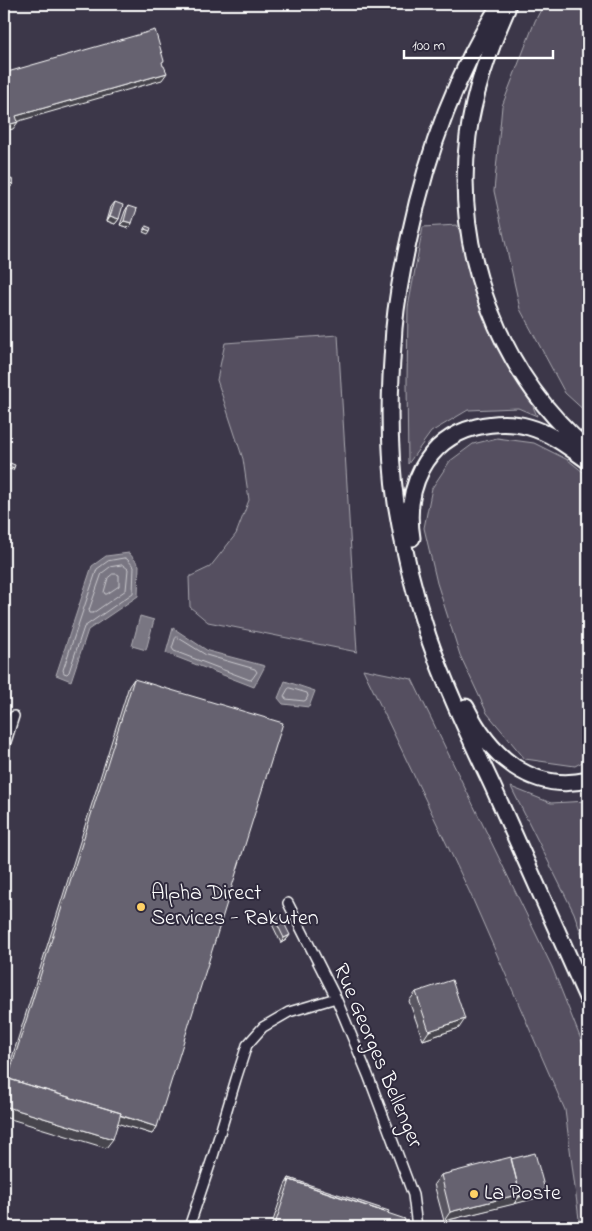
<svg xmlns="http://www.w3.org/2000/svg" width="592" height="1231" font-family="'Indie Flower',sans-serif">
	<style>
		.green { fill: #555060; stroke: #aaa8b0 }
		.water { fill: #797682; stroke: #afadb4 }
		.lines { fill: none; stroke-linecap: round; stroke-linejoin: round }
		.shore { stroke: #c9c8cd; stroke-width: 1 }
		.minor-casing { stroke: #fff; stroke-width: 12 }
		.trunk-casing { stroke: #fff; stroke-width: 19 }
		.minor { stroke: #2f2a3d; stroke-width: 9 }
		.trunk { stroke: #2f2a3d; stroke-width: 15 }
		.wall { fill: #585460; stroke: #fff }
		.shaded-wall { fill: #47454e; stroke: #fff }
		.building { fill: #666270; stroke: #fff }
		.poi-dot { fill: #ffd166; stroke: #2f2a3d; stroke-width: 2 }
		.labels { text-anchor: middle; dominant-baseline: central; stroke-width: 4; stroke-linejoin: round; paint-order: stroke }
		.poi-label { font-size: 22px; fill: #fff; stroke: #2f2a3d; text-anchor: start }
		.street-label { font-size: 22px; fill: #fff; stroke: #2f2a3d }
	</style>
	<rect width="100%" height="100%" fill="#3c3749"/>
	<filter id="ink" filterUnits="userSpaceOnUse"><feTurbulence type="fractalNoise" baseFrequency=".02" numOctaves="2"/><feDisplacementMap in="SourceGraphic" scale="10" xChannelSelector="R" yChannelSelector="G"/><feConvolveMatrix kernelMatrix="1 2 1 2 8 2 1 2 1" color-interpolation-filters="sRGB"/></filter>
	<g filter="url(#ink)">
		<!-- green -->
		<path class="green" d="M 544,4 L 588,4 L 588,414 L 565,393 L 520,309 L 494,191 L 502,106 L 535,21 Z
			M 457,225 L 537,416 L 518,408 L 468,410 L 431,432 L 408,464 L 407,383 L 408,307 L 423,227 Z
			M 338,335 L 357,652 L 208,622 L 190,607 L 189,577 L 210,567 L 236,534 L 249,500 L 243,459 L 217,380 L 225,343 Z
			M 497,438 L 534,443 L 568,460 L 588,476 L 588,759 L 575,766 L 525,759 L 487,713 L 460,655 L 437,583 L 424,528 L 432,488 L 450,461 L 473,444 Z
			M 363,669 L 412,679 L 552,967 L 588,1057 L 588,1227 L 580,1227 L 565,1110 L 470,893 Z
			M 511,787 L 551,803 L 588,801 L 588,954 L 574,913 Z"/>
		<!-- water -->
		<path class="water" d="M 129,553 L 139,565 L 138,596 L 88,630 L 71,681 L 56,675 L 92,566 L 106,556 Z
			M 140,616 L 154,620 L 146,650 L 132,646 Z
			M 173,628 L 208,651 L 265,666 L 254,687 L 166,653 Z
			M 285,681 L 315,691 L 309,707 L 283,704 L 278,698 Z"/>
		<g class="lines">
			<!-- shore -->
			<path class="shore" d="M 125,558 L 127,559 L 134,567 L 133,593 L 84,627 L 69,672 L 67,674 L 64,673 L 63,670 L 97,569 L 108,561 Z
				M 123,565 L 128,569 L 126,590 L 93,613 L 90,613 L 89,610 L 102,573 L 110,567 Z
				M 113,574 L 117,574 L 119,575 L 119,586 L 107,594 L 105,594 L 104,592 L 108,578 Z
				M 177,637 L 206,655 L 255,669 L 257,672 L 252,679 L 250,680 L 174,651 L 172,648 L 175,639 Z
				M 290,688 L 307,693 L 308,696 L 306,700 L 304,701 L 286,699 L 284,696 L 288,689 Z"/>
			<!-- minor casing -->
			<g class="minor-casing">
				<path id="minor" d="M 4,748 L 14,716
					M 288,903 L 336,998 L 368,1075 L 413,1195 L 417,1227
					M 189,1227 L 214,1153 L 236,1079 L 247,1045 L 263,1027 L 289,1012 L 336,998"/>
			</g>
			<!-- trunk casing -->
			<g class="trunk-casing">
				<path id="trunk" d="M 500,4 C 456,74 427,153 410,234 C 403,265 397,296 394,328 C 393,344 392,360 391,376 C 389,418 390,461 396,503 C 403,548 414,593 428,636 C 446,688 470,738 493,787 C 525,858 557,929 588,1000
					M 507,9 C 489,50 474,91 468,136 C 453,251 499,373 587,449
					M 412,538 C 404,489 425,440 476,427 C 493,423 512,422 529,427 C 551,433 570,448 588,461
					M 466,707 C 490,756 531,793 588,780"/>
			</g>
			<!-- minor -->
			<use href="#minor" class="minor"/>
			<!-- trunk -->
			<use href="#trunk" class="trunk"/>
		</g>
		<!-- wall -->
		<path class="wall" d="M 115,202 L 119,219 L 115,224 L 107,221 L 111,207 Z
			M 128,206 L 132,223 L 129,228 L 120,225 L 125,211 Z
			M 134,679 L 157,1127 L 152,1134 L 118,1123 L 106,1148 L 4,1083 L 129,686 Z
			M 274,918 L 290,935 L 286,940 L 281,943 L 271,922 Z
			M 416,992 L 459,1028 L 423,1040 L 409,1001 Z
			M 511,1159 L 545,1190 L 540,1197 L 444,1221 L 434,1184 L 441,1175 Z
			M 289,1178 L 388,1213 L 402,1227 L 271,1227 L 285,1185 Z"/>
		<!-- shaded-wall -->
		<path class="shaded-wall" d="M 167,73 L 162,80 L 12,123 L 16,116 Z
			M 18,122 L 13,129 L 4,131 L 4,126 Z
			M 13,183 L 12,186 L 4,188 L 4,186 Z
			M 110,216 L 119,219 L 115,224 L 107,221 Z
			M 124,221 L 132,223 L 129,228 L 120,225 Z
			M 145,229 L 150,231 L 148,234 L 143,232 Z
			M 9,466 L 14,468 L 13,470 L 7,469 Z
			M 290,935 L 286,940 L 281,943 L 284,938 Z
			M 465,1019 L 459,1028 L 423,1040 L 429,1031 Z
			M 8,1081 L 157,1127 L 152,1134 L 4,1088 Z
			M 4,1106 L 113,1139 L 106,1148 L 4,1117 Z
			M 545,1190 L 540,1197 L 514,1204 L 519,1197 Z
			M 520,1194 L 514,1204 L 444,1221 L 450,1212 Z"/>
		<!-- building -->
		<path class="building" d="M 155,30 L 164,61 L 162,62 L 163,66 L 164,66 L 167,73 L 16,116 L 18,122 L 4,126 L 4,73 Z
			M 12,179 L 13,183 L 4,186 L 4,181 Z
			M 115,202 L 123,205 L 119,219 L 110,216 Z
			M 128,206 L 137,209 L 132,223 L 124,221 Z
			M 146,226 L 151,228 L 150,231 L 145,229 Z
			M 10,463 L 15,465 L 14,468 L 9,466 Z
			M 134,679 L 283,723 L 157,1127 L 120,1115 L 121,1113 L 9,1079 L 7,1081 Z
			M 280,915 L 290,935 L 284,938 L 274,918 Z
			M 452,980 L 465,1019 L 429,1031 L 416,992 Z
			M 9,1079 L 121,1113 L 113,1139 L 4,1106 L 4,1083 L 7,1084 Z
			M 535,1153 L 545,1190 L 519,1197 L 520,1194 L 511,1159 Z
			M 511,1157 L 520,1194 L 450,1212 L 441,1175 Z
			M 289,1178 L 389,1211 L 388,1213 L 290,1180 L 288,1183 Z
			M 290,1180 L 405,1219 L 402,1227 L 274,1227 Z"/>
	</g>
	<!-- markers -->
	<g class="poi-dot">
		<circle cx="141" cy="907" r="5"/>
		<circle cx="474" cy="1194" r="5"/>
	</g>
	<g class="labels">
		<!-- poi labels -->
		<g class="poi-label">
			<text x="151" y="894">Alpha Direct<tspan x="151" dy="25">Services - Rakuten</tspan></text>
			<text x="484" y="1194">La Poste</text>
		</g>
		<!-- street labels -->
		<g class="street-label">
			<text transform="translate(377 1056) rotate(67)">Rue Georges Bellenger</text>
		</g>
	</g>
	<!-- margin -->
	<rect width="592" height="1231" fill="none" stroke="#2f2a3d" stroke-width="20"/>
	<rect x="10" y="10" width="572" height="1211" fill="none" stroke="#fff" stroke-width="2" filter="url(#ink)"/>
	<!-- scale -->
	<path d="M404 50v8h149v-8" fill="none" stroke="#ffffff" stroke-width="2.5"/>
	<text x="412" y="50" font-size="15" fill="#ffffff" stroke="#2f2a3d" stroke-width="4" paint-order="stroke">100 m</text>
</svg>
